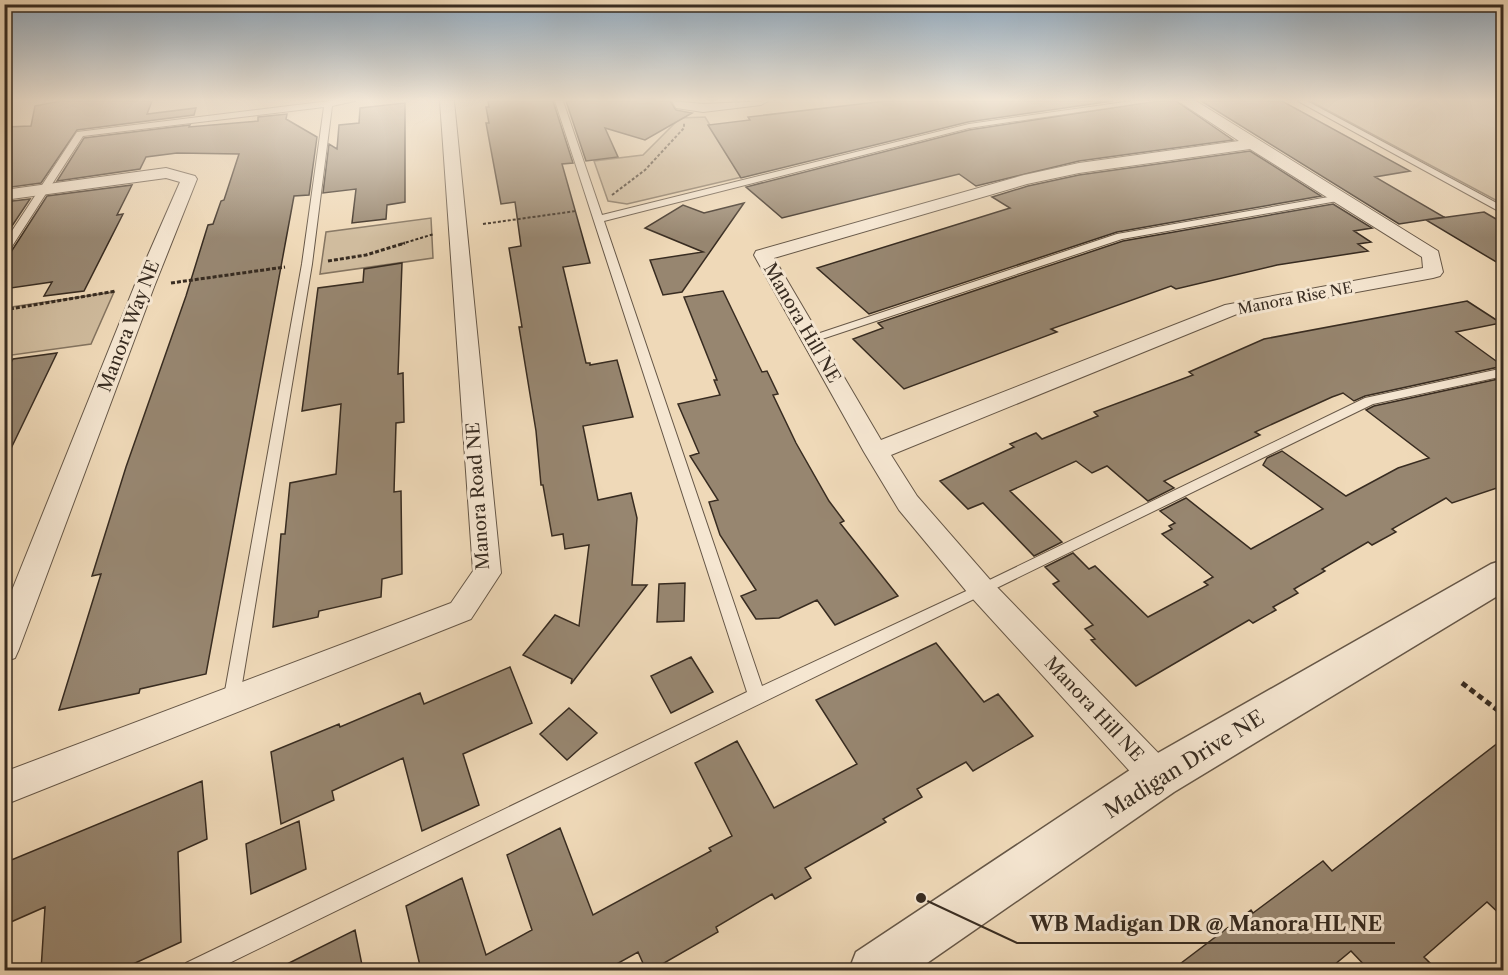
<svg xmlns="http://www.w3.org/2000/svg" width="1508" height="975" font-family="'Libre Caslon Text',serif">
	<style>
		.green { fill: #d0bc9e; stroke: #847460; stroke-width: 1.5 }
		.building { fill: #978670; stroke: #382c21; stroke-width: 1.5 }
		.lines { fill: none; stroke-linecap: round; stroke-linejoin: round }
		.service-casing { stroke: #665747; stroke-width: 2 }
		.minor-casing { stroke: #665747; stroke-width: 2 }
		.tertiary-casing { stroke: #665747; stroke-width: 3 }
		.path-far2 { stroke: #382c21; stroke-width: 2; stroke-dasharray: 3 2; stroke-linecap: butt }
		.path-far1 { stroke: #382c21; stroke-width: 3; stroke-dasharray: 4 2; stroke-linecap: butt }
		.path { stroke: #382c21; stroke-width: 5; stroke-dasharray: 6 4; stroke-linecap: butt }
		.service { fill: #f5e6d1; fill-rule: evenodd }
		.minor { fill: #f5e6d1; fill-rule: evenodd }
		.tertiary { fill: #f5e6d1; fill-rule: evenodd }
		.labels { text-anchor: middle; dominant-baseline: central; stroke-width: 6; stroke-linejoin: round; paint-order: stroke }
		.far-street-label { font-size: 15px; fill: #382c21; stroke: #f5e6d1 }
		.street-label { font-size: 18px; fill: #382c21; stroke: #f5e6d1 }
		.near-street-label { font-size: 21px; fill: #382c21; stroke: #f5e6d1 }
		.leader { fill: none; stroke: #382c21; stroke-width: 2 }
		.callout-dot { fill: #382c21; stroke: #f5e6d1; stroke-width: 2 }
		.callout-label { font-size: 20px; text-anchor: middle; font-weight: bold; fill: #382c21; stroke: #f5e6d1; stroke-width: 6; stroke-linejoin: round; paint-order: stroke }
	</style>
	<rect width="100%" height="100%" fill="#efd9b8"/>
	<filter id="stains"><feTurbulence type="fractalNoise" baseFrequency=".00333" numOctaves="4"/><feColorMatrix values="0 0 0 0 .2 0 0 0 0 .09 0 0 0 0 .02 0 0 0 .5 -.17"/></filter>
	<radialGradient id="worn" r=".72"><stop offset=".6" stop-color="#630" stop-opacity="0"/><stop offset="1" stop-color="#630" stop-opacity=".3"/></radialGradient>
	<!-- green -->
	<path class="green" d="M 1310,101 L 1503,101 L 1503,204 Z
		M 705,117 L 742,177 L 627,204 L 608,201 L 594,161 L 643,155 L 680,118 Z
		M 431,218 L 433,258 L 320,274 L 326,232 Z
		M 114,292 L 91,344 L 5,356 L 5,308 Z"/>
	<!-- building -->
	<path class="building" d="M 61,101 L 152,101 L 147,114 L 196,108 L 194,115 L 77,130 L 41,183 L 4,188 L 4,127 L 31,126 L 35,106 Z
		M 488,101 L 553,101 L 573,163 L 562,164 L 590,263 L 563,267 L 586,363 L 590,363 L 590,365 L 617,360 L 633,417 L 583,426 L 598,500 L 631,493 L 637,518 L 632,585 L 647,585 L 571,684 L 572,679 L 523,655 L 555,615 L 579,626 L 589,545 L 565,549 L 563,534 L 552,536 L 543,485 L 541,485 L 536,431 L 519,327 L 522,327 L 509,248 L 521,246 L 515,202 L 501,204 L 486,123 L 489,123 L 486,107 L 489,107 Z
		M 566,101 L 670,101 L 676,110 L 692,113 L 645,140 L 605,128 L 618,157 L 586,161 Z
		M 886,101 L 1113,101 L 968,122 L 741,178 L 708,125 L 750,120 L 748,117 Z
		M 1156,101 L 1176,101 L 1233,140 L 1079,161 L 976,186 L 959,174 L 782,218 L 746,187 L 969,130 Z
		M 1201,101 L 1282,101 L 1410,171 L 1375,177 L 1444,217 L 1399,224 Z
		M 405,103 L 405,202 L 387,205 L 386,219 L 352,223 L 356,189 L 323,193 L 329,144 L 337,149 L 339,125 L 359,123 L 360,108 Z
		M 287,114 L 286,119 L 317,137 L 309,195 L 294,196 L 206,674 L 140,689 L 139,693 L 59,710 L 101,574 L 92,576 L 126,467 L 186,296 L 208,225 L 213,224 L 221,201 L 224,200 L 239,154 L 177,153 L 146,157 L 140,169 L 57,181 L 84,138 L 190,125 L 189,127 L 258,121 L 258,117 Z
		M 1250,151 L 1321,196 L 1117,232 L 869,314 L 817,268 L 1010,208 L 992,197 L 1028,186 L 1079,175 Z
		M 132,185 L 117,215 L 123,214 L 84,291 L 44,296 L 52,282 L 4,289 L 4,256 L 11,252 L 47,196 Z
		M 30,199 L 4,238 L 4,202 Z
		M 744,203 L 682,292 L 663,295 L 650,260 L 703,252 L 645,228 L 683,205 L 704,213 Z
		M 1333,204 L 1372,228 L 1354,231 L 1371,242 L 1358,244 L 1368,251 L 1277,265 L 1176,289 L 1171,286 L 1051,329 L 1057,332 L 904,389 L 853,339 L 883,328 L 878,323 L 1123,241 Z
		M 1484,212 L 1503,223 L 1503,266 L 1426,220 Z
		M 402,263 L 398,374 L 403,373 L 404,422 L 396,423 L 394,492 L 401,491 L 402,574 L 382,579 L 381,597 L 319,611 L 318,617 L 273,627 L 281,534 L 285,534 L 290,483 L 336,474 L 341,404 L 302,411 L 318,288 L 363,282 L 364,269 Z
		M 723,291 L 762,372 L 767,371 L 778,394 L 773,395 L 796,443 L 829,501 L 844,521 L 840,523 L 898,596 L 835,625 L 817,600 L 779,618 L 756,619 L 741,596 L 756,590 L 720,535 L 709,502 L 718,500 L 690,456 L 699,453 L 678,404 L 720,395 L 714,380 L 717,380 L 684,297 Z
		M 1467,301 L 1501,323 L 1456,332 L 1503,366 L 1365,396 L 1354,401 L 1343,393 L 1332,397 L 1255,432 L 1260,435 L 1164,481 L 1174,488 L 1148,501 L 1107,466 L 1092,473 L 1076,461 L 1010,491 L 1062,542 L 1034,556 L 983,503 L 968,509 L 940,481 L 1014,447 L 1010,444 L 1036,433 L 1042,439 L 1098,416 L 1094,412 L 1193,375 L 1189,372 L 1264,339 Z
		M 57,353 L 4,463 L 4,375 L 13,359 Z
		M 1503,378 L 1503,486 L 1452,503 L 1446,498 L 1392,529 L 1396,532 L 1372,545 L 1368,542 L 1322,569 L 1325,571 L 1294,589 L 1298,593 L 1273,607 L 1276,610 L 1253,623 L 1249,620 L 1136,686 L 1091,640 L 1095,639 L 1085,629 L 1093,625 L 1053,584 L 1059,581 L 1045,567 L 1073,553 L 1089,569 L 1095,566 L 1148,617 L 1208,585 L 1204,582 L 1213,577 L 1162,534 L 1172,529 L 1169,526 L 1175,523 L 1160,511 L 1186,498 L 1251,549 L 1323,509 L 1263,465 L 1267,458 L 1282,451 L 1346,496 L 1398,468 L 1429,458 L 1366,410 L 1374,406 Z
		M 685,583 L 684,621 L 657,622 L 659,584 Z
		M 936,643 L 984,702 L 998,694 L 1033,736 L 973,771 L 966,762 L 917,789 L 922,797 L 883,819 L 886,822 L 805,868 L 811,878 L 775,899 L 772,894 L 716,927 L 718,932 L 652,970 L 646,970 L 638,952 L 606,970 L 421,970 L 406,906 L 462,878 L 486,955 L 532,930 L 507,855 L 560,828 L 593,915 L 711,851 L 709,848 L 732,836 L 695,763 L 737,741 L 774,808 L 857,764 L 816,700 Z
		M 691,657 L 713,692 L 671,713 L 651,676 Z
		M 510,667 L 532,723 L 463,754 L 479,805 L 422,831 L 403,758 L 332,791 L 334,800 L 281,824 L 271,752 L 339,724 L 340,727 L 420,693 L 424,704 Z
		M 569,708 L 597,733 L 567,760 L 540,734 Z
		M 1503,739 L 1503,917 L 1487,902 L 1424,957 L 1437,970 L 1369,970 L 1351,951 L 1328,970 L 1172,970 L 1251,910 L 1253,913 L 1323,861 L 1332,871 Z
		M 202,781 L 207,839 L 178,852 L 181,942 L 120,970 L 41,970 L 45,907 L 4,925 L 4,863 Z
		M 299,821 L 306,869 L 251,894 L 246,844 Z
		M 355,930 L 363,970 L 275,970 Z"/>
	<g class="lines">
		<!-- service casing -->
		<g class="service-casing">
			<path id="service" d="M 330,101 L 355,101 L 332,106 L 312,264 L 239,702 L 237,707 L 231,710 L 225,707 L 223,702 L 302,264 L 324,107 L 83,136 L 9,251 L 4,254 L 4,243 L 77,132 Z
				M 555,101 L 563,101 L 602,215 L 969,124 L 1132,101 L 1154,101 L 969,128 L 604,221 L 762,686 L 977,586 L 1365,398 L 1504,368 L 1504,376 L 1373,404 L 215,970 L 183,970 L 186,963 L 747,692 Z
				M 1298,101 L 1307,101 L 1504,207 L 1504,214 Z
				M 1340,195 L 1344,198 L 1343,200 L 1122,239 L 816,341 L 808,341 L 806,339 L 808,337 L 1117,234 Z"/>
		</g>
		<!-- minor casing -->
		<g class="minor-casing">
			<path id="minor" d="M 440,101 L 454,101 L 501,573 L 471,619 L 4,805 L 4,772 L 451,603 L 473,571 Z
				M 672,101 L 703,104 L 768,101 L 761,105 L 703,112 L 676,108 Z
				M 1178,101 L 1196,101 L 1438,251 L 1443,272 L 1440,276 L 1433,278 L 1237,314 L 891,455 L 917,496 L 992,582 L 1170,765 L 1175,777 L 1170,789 L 1158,793 L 1146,789 L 972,598 L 899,510 L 864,452 L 754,255 L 756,251 L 1024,175 L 1079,163 L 1239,141 ZM 1250,149 L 1422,257 L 1423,268 L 1225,305 L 881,440 L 774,258 L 1027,184 L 1079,173 Z
				M 166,168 L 195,176 L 197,179 L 154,287 L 19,649 L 15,658 L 4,662 L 4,610 L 134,287 L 180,182 L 166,178 L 4,200 L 4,190 Z"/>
		</g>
		<!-- tertiary casing -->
		<g class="tertiary-casing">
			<path id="tertiary" d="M 1504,560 L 1504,592 L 1174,792 L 917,970 L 849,970 L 856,952 L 1142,762 L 1491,564 Z"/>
		</g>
		<!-- path-far2 -->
		<path class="path-far2" d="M 612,195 L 645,170 L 684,128 L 684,123
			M 483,224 L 576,211
			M 401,244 L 434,234"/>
		<!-- path-far1 -->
		<path class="path-far1" d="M 328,261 L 366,255 L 405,243
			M 171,283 L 285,267
			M 4,310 L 116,291"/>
		<!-- path -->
		<path class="path" d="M 1462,683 L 1504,715"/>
		<!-- service -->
		<use href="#service" class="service"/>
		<!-- minor -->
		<use href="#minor" class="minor"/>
		<!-- tertiary -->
		<use href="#tertiary" class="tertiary"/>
	</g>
	<!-- sky -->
	<linearGradient id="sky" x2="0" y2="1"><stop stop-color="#92abc0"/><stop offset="0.42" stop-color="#f8eedf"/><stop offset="1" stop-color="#f8eedf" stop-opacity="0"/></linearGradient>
	<rect width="1508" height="238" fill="url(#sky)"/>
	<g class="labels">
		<!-- far-street labels -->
		<g class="far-street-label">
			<text transform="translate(1295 298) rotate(-11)">Manora Rise NE</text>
		</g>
		<!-- street labels -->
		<g class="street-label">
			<text transform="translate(802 323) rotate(60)">Manora Hill NE</text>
			<text transform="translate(129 326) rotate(-69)">Manora Way NE</text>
			<text transform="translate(478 496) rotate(-94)">Manora Road NE</text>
			<text transform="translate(1094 709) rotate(47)">Manora Hill NE</text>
		</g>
		<!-- near-street labels -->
		<g class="near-street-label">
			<text transform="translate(1184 764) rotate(-32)">Madigan Drive NE</text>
		</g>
	</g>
	<!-- callouts -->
	<path class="leader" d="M921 898L1017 943H1395"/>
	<circle class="callout-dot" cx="921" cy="898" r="6"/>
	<g class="callout-label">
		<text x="1206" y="931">WB Madigan DR @ Manora HL NE</text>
	</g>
	<!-- margin -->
	<rect width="1508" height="975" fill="none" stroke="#efd9b8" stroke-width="24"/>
	<rect x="6" y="6" width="1496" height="963" fill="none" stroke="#382c21" stroke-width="3"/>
	<rect x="12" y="12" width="1484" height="951" fill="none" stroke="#382c21" stroke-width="1.5"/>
	<rect width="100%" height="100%" filter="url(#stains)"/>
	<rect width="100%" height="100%" fill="url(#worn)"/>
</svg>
